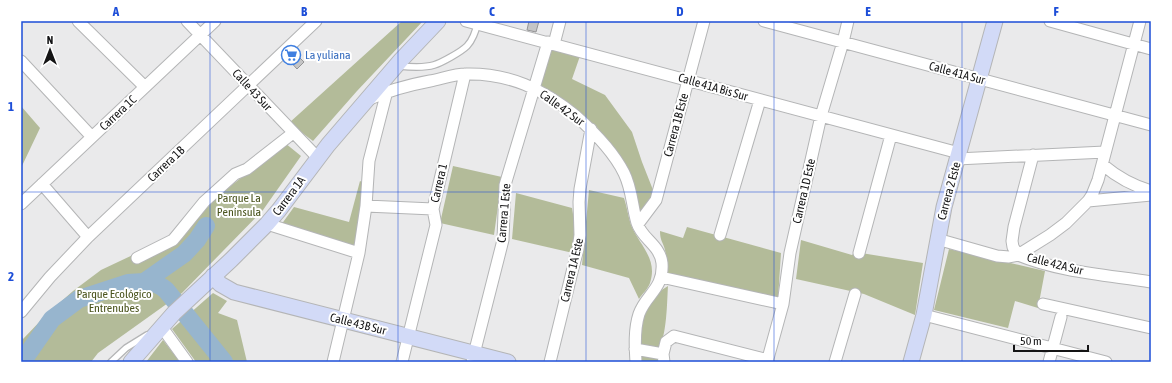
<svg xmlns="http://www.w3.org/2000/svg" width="1172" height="383" font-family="'Asap Condensed',sans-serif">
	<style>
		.green { fill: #b3bb99 }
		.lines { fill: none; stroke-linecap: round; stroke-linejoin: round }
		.river { stroke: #97b5ce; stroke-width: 18 }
		.building { fill: #c5c5c6; stroke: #949495 }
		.lane-casing { stroke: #b4b5b6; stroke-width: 8 }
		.street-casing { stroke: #b4b5b6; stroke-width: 13 }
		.secondary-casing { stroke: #b4b5b6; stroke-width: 17 }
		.lane { stroke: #fff; stroke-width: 5.5 }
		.street { stroke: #fff; stroke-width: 11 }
		.secondary { stroke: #d2daf7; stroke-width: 15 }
		.grid { fill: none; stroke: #1d4ed8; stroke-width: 1; stroke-opacity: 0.55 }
		.labels { text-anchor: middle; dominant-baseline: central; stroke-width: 4; stroke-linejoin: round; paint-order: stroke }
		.shop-label { font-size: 12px; fill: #366cbe; stroke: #fff; text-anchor: start }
		.street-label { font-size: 12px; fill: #141415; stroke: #fff }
		.park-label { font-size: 12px; fill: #49531c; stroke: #fff }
		.neatline { fill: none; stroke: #1d4ed8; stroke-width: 1.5 }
		.grid-label { font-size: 13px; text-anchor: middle; font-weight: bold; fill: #1d4ed8 }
	</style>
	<rect width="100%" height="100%" fill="#eaeaeb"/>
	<!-- green -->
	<path class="green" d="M 402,21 L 423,21 L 357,91 L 313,141 L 289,123 Z
		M 550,48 L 580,56 L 572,79 L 605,95 L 632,132 L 642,162 L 655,195 L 641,214 L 634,190 L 620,157 L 596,126 L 567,102 L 539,84 Z
		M 21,106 L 40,128 L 21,168 Z
		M 285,143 L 301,156 L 263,210 L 182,293 L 98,353 L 91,362 L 21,362 L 21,334 L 23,339 L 47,314 L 73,291 L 101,270 L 137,253 L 174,243 L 218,196 Z
		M 453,166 L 502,177 L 494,235 L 440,223 Z
		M 360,181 L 364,183 L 355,246 L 281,225 L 294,207 L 349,222 Z
		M 589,190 L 624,198 C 627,207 628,216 631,225 C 640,246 658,259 650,283 C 648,289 642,294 639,299 L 629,278 L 582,265 Z
		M 516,193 L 572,208 L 576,232 L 573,253 L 512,239 Z
		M 687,227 L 781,253 L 778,299 L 669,276 C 666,267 667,259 665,250 C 663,242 660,241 660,231 L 683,238 Z
		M 801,240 L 852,255 L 855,252 L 923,263 L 915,315 L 864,294 L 796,279 Z
		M 949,249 L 1045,271 L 1038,308 L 1015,301 L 1008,328 L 934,310 Z
		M 668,286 C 667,300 667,339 658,348 L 637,344 L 638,331 L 650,302 L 657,293 Z
		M 213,293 L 227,301 L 218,313 L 237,320 L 247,362 L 196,362 L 172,329 Z
		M 163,340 L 180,362 L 146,362 Z
		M 638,355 L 660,359 L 660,362 L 639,362 Z"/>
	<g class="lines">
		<!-- river -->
		<path class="river" d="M 144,282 L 184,254 L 197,240 L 206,226
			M 22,362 L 52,319 L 79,299 L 128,283 L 144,282 L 156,284 L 162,287 L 166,290 L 224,362"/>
	</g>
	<!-- building -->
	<path class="building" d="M 529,21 L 539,21 L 536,32 L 527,30 Z
		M 294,52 L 304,62 L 297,69 L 287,58 Z"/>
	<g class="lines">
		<!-- lane casing -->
		<g class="lane-casing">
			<path id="lane" d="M 399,66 C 410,67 424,68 434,65 C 441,63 461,52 467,46 C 472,41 476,31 477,24
				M 111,362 L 126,348 L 147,335"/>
		</g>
		<!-- street casing -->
		<g class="street-casing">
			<path id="street" d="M 78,21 L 145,87
				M 187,21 L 317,157
				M 466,21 L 959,153
				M 764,21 L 1151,125
				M 1050,21 L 1151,49
				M 554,44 L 560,21
				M 21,61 L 92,137
				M 387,91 L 369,161 L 366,206 L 433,209
				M 370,99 C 389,90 409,85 430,81 C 441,79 454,74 466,74 C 509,73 543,89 576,116 C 594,132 613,151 624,173 C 632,189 632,206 637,223 C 642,239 660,245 662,263 C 664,289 646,294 639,314 C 634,329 635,347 636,362
				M 957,159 L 1105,152
				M 1103,165 C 1116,176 1134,186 1151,191
				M 42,184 L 88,237
				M 1088,201 L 1151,195
				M 21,204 L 215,21
				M 267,224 L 359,253
				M 638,224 L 656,200 L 704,21
				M 720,235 L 760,100
				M 937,239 L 997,256 L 1009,257 L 1018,255 L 1050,235 L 1066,223 L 1088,201 L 1092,195 L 1098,180 L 1140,21
				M 859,253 L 891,135
				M 1018,255 C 1059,272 1107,275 1151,282
				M 1018,255 L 1013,247 L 1012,241 L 1014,227 L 1033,155
				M 137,258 L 173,240 L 178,234 L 204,202 L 235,174 L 247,169 L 293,133
				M 661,277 L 783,304
				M 1043,304 L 1151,328
				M 21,312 L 50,277 L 88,237 L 316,21
				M 924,315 L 1106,362
				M 161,326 L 187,362
				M 635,349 L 663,354
				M 333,362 L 359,253 L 366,206
				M 402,362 L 436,225 L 433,209 L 465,74
				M 472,362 L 503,240 L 505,185 L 548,42
				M 550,362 L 573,268 L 578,249 L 580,235 L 579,202 L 580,189 L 591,129
				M 664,362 L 663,354 L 666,342 L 674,336 L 768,360
				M 767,362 L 783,304 L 790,253 L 821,116 L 843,42 L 848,21
				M 835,362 L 855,294
				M 1049,362 L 1061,317"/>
		</g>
		<!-- secondary casing -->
		<g class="secondary-casing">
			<path id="secondary" d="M 213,276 L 220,284 L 234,292 L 508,362
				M 131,362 L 174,313 L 231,260 L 267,224 L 279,210 L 328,145 L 401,60 L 438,21
				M 911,362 L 924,315 L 944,207 L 995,21"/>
		</g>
		<!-- lane -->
		<use href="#lane" class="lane"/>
		<!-- street -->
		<use href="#street" class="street"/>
		<!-- secondary -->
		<use href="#secondary" class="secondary"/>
	</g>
	<!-- grid -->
	<path class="grid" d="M 210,21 L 210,362M 398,21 L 398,362M 586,21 L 586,362M 774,21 L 774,362M 962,21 L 962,362M 21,192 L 1151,192"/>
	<!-- icons -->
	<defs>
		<g id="supermarket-ring" transform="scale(1)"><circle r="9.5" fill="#fff" stroke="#3f7fe0" stroke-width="1.5"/><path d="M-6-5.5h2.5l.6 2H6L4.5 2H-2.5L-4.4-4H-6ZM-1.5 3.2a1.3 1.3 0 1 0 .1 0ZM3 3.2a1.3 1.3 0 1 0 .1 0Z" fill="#3f7fe0"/></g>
	</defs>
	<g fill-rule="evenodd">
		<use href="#supermarket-ring" x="291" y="55"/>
	</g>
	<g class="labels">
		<!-- shop labels -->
		<g class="shop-label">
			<text x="305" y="55">La yuliana</text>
		</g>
		<!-- street labels -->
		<g class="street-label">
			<text transform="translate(957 73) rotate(15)">Calle 41A Sur</text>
			<text transform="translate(713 87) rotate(16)">Calle 41A Bis Sur</text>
			<text transform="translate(252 90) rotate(47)">Calle 43 Sur</text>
			<text transform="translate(562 108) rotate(36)">Calle 42 Sur</text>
			<text transform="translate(118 113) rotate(-43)">Carrera 1C</text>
			<text transform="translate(676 125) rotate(-75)">Carrera 1B Este</text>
			<text transform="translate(166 164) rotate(-43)">Carrera 1B</text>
			<text transform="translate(439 183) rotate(-77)">Carrera 1</text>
			<text transform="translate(804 191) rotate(-77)">Carrera 1D Este</text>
			<text transform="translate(949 191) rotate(-75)">Carrera 2 Este</text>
			<text transform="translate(289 196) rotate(-53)">Carrera 1A</text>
			<text transform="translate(504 213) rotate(-85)">Carrera 1 Este</text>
			<text transform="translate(1055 264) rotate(14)">Calle 42A Sur</text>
			<text transform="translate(572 270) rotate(-77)">Carrera 1A Este</text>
			<text transform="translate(358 324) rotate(14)">Calle 43B Sur</text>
		</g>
		<!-- park labels -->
		<g class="park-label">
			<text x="239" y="198">Parque La<tspan x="239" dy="14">Península</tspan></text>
			<text x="114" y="294">Parque Ecológico<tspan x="114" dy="14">Entrenubes</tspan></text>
		</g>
	</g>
	<!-- border -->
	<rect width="1172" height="383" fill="none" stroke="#ffffff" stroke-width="44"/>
	<!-- north arrow -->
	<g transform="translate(50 50)" stroke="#ffffff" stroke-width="3" paint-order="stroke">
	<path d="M0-3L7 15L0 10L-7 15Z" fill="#141415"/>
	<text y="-6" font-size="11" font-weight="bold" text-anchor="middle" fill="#141415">N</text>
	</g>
	<!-- scale -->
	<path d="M1014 345v6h74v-6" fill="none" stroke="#141415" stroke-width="2"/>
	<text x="1020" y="345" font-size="12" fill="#141415" stroke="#ffffff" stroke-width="3" paint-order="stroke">50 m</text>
	<rect x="22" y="22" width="1128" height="339" class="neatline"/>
	<g class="grid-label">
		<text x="116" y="16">A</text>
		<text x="304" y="16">B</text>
		<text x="492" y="16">C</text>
		<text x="680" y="16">D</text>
		<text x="868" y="16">E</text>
		<text x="1056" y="16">F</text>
		<text x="11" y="111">1</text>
		<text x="11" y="281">2</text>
	</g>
</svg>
